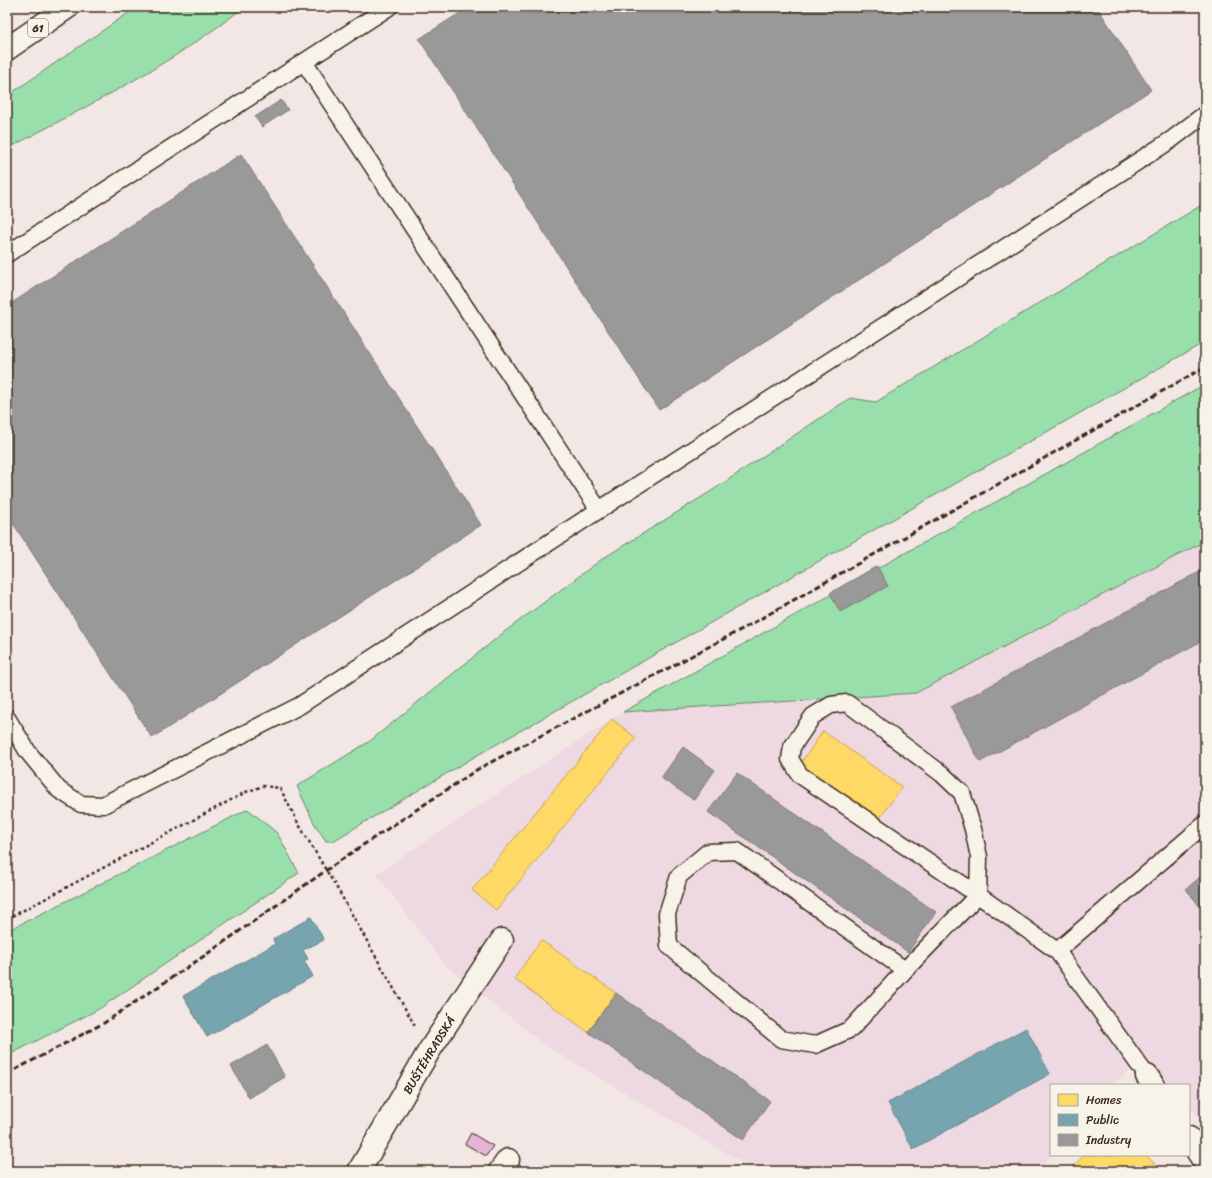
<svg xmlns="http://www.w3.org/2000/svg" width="1212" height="1178" font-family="Sriracha,sans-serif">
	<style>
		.built { fill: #eed8e1 }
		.green { fill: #99dfac; stroke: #6a8465 }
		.homes { fill: #ffd966; stroke: #c4a450 }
		.public { fill: #76a5af; stroke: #648084 }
		.industry { fill: #999; stroke: #7d7874 }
		.building { fill: #e4b5d7; stroke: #3b2a1e }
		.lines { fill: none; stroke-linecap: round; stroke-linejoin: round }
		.service-casing { stroke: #3b2a1e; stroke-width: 19 }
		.minor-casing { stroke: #3b2a1e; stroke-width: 25 }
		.primary-casing { stroke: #3b2a1e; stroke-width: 25 }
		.path { stroke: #3b2a1e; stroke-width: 2.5; stroke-dasharray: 3 3; stroke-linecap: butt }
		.service { stroke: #f7f3e8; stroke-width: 16 }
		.minor { stroke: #f7f3e8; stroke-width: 22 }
		.primary { stroke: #f7f3e8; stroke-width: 22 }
		.rail { stroke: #3b2a1e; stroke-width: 3; stroke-dasharray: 6 3; stroke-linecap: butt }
		.labels { text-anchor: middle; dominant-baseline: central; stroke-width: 4; stroke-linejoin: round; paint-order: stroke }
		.shield { fill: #f7f3e8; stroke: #73665b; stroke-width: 1 }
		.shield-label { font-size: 11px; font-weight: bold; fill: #3b2a1e }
		.street-label { font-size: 12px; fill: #3b2a1e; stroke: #f7f3e8 }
	</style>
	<rect width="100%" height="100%" fill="#f3e7e5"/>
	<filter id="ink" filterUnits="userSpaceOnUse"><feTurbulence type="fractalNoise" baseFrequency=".025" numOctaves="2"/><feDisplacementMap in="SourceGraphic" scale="8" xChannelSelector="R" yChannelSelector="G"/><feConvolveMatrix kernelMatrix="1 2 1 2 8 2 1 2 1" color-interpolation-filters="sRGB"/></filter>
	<g filter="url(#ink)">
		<!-- built -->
		<path class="built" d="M 1205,541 L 1205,1122 L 1189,1106 L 1189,1085 L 1169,1085 L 1144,1060 L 1111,1085 L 1051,1085 L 1051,1155 L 1040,1171 L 757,1171 L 546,1046 L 446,966 L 376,874 L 623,712 L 916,693 Z"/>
		<!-- green -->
		<path class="green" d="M 137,7 L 244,7 C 171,65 89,105 7,149 L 7,96 Z
			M 1205,203 L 1205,342 L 476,756 L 333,841 L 326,841 L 314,823 L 297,786 L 370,741 L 503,633 L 602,559 L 713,490 L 850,398 L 876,402 Z
			M 1205,384 L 1205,541 L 916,693 L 623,712 Z
			M 248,809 L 277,833 L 299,873 L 99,1009 L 7,1056 L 7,931 Z"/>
		<!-- homes -->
		<path class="homes" d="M 612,719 L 636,738 L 496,910 L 472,890 Z
			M 823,731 L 902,787 L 877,822 L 799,766 Z
			M 541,940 L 616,993 L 588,1032 L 514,979 Z
			M 1084,1155 L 1146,1155 L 1162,1171 L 1075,1171 L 1072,1168 Z"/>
		<!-- public -->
		<path class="public" d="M 311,917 L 324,940 L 303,950 L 308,959 L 304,961 L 313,976 L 207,1037 L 183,996 L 275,944 L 273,939 Z
			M 1026,1028 L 1050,1074 L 913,1149 L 888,1103 Z"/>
		<!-- industry -->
		<path class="industry" d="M 469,7 L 1097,7 L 1151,90 L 659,410 L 419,39 Z
			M 281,100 L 288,110 L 262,127 L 255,117 Z
			M 241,154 L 481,525 L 152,738 L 7,514 L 7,306 Z
			M 877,566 L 888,586 L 840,612 L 830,593 Z
			M 1205,569 L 1205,639 L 980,762 L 951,707 Z
			M 683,747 L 715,770 L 694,800 L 661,778 Z
			M 737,773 L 936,912 L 908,952 L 708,812 Z
			M 1205,873 L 1205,913 L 1186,889 Z
			M 616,993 L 770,1101 L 743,1140 L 588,1032 Z
			M 267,1045 L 285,1077 L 249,1098 L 231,1066 Z"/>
		<!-- building -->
		<path class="building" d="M 471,1133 L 493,1146 L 486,1156 L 465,1144 Z"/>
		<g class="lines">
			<!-- service casing -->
			<g class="service-casing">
				<path id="service" d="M 304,62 L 599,510
					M 7,254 L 389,7
					M 7,718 L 28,752 L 59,790 L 81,804 L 103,805 L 299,706 L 599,510 L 1171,140 L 1205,114
					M 1057,951 L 1205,824
					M 905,970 L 737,851 L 708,852 L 679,876 L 667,914 L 669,946 L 781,1039 L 815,1045 L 851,1029 L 905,970 L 978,895 L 979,857 L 973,829 L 962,793 L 942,774 L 847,703 L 831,705 L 813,716 L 792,747 L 790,759 L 800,775 L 978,895 L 1057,951 L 1147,1076"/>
			</g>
			<!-- minor casing -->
			<g class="minor-casing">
				<path id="minor" d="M 1147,1076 L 1153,1085
					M 1189,1138 L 1205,1163
					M 359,1171 L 429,1051 L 502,940
					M 500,1171 L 508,1160"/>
			</g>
			<!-- primary casing -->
			<g class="primary-casing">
				<path id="primary" d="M 7,49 L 68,7"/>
			</g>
			<!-- path -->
			<path class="path" d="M 7,919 L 246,792 L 263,786 L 280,788 L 298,823 L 341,895 L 415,1026"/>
			<!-- service -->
			<use href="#service" class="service"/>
			<!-- minor -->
			<use href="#minor" class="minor"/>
			<!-- primary -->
			<use href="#primary" class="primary"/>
			<!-- rail -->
			<path class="rail" d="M 7,1074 L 104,1023 L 204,956 L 351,853 L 478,769 L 746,627 L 1205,367"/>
		</g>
	</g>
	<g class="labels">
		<!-- shield labels -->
		<rect class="shield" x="28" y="19" width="20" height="18" rx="3"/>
		<g class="shield-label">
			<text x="38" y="28">61</text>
		</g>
		<!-- street labels -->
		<g class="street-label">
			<text transform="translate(429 1055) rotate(-59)">BUŠTĚHRADSKÁ</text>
		</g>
	</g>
	<!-- margin -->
	<rect width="1212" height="1178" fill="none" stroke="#f7f3e8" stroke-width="24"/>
	<rect x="12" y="12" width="1188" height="1154" fill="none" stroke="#3b2a1e" stroke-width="1.5" filter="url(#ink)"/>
	<!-- legend -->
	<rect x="1050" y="1084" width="140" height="72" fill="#f7f3e8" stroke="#aca397"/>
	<rect x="1058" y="1094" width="20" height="12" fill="#ffd966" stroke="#aca397"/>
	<text x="1086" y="1104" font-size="12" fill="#3b2a1e">Homes</text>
	<rect x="1058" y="1114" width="20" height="12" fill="#76a5af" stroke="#aca397"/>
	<text x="1086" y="1124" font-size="12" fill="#3b2a1e">Public</text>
	<rect x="1058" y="1134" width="20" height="12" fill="#999999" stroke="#aca397"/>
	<text x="1086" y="1144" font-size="12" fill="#3b2a1e">Industry</text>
</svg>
